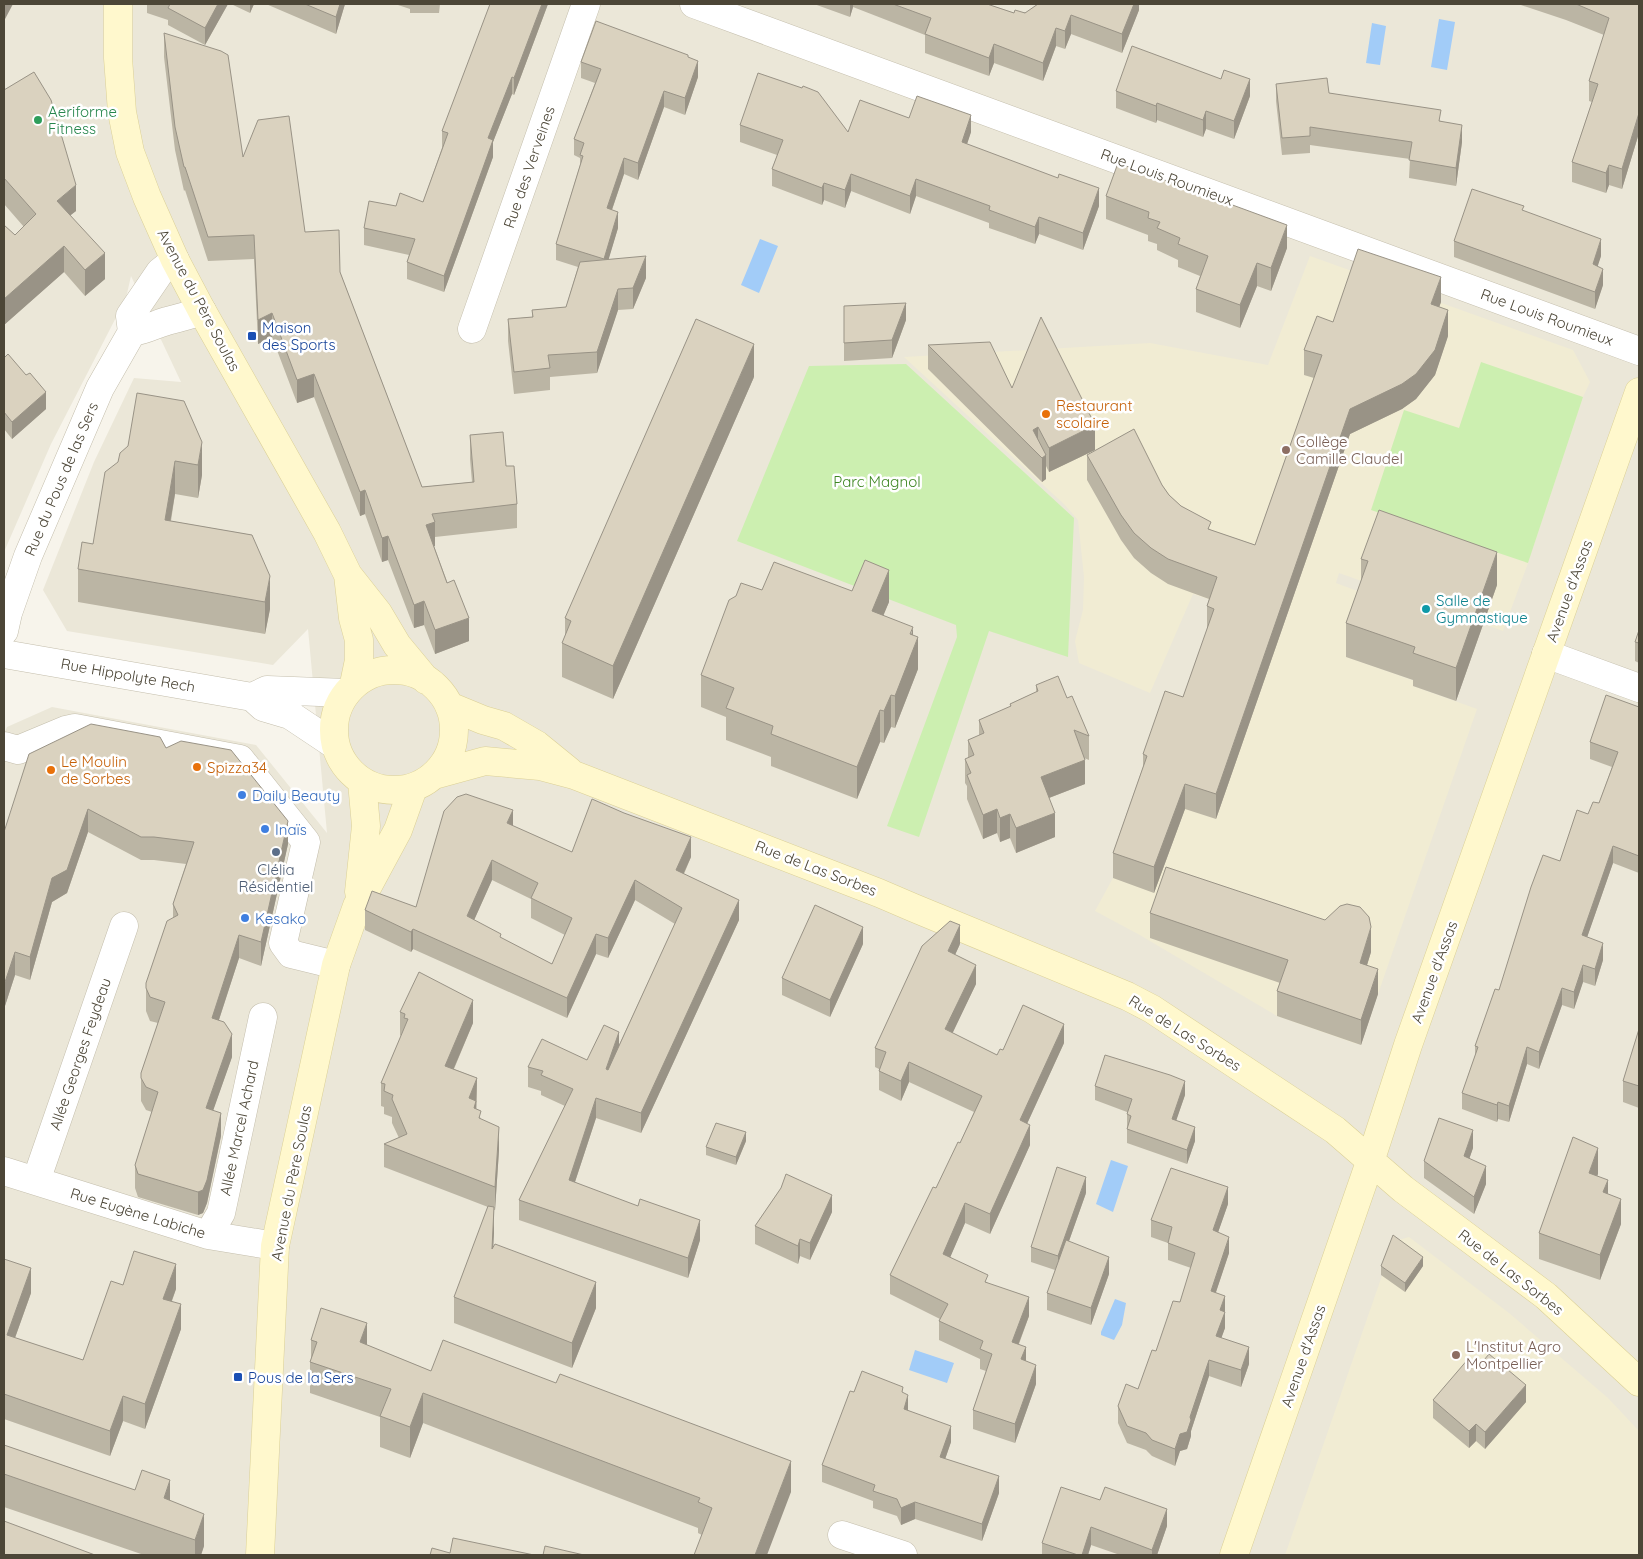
<svg xmlns="http://www.w3.org/2000/svg" width="1643" height="1559" font-family="Quicksand,sans-serif">
	<style>
		.residential { fill: #ebe7d8 }
		.education { fill: #f1ecd3 }
		.green { fill: #ccefb0 }
		.water { fill: #a2ccf8 }
		.lines { fill: none; stroke-linecap: round; stroke-linejoin: round }
		.street-casing { stroke: #c4beac; stroke-width: 29 }
		.secondary-casing { stroke: #dbd096; stroke-width: 29 }
		.street { stroke: #fff; stroke-width: 28 }
		.secondary { stroke: #fff8cd; stroke-width: 28 }
		.wall { fill: #bbb5a4; fill-rule: evenodd }
		.shaded-wall { fill: #999386 }
		.building { fill: #dad2bf; stroke: #999386; fill-rule: evenodd }
		.leisure-dot { fill: #2e9e5b; stroke: #fff; stroke-width: 2 }
		.transit-dot { fill: #1a4fb4; stroke: #fff; stroke-width: 2 }
		.food-dot { fill: #e8710a; stroke: #fff; stroke-width: 2 }
		.education-dot { fill: #8d6e63; stroke: #fff; stroke-width: 2 }
		.culture-dot { fill: #0f9aa8; stroke: #fff; stroke-width: 2 }
		.shop-dot { fill: #3f7fe0; stroke: #fff; stroke-width: 2 }
		.service-dot { fill: #5c6f8a; stroke: #fff; stroke-width: 2 }
		.labels { text-anchor: middle; dominant-baseline: central; stroke-width: 5; stroke-linejoin: round; paint-order: stroke }
		.leisure-label { font-size: 15px; fill: #27864d; stroke: #fff; text-anchor: start }
		.street-label { font-size: 15px; fill: #4c4637; stroke: #fff }
		.transit-label { font-size: 15px; fill: #164399; stroke: #fff; text-anchor: start }
		.food-label { font-size: 15px; fill: #c56008; stroke: #fff; text-anchor: start }
		.education-label { font-size: 15px; fill: #785e54; stroke: #fff; text-anchor: start }
		.park-label { font-size: 15px; fill: #3e8622; stroke: #fff }
		.culture-label { font-size: 15px; fill: #0d838f; stroke: #fff; text-anchor: start }
		.shop-label { font-size: 15px; fill: #366cbe; stroke: #fff; text-anchor: start }
		.service-label { font-size: 15px; fill: #4e5e75; stroke: #fff }
	</style>
	<rect width="100%" height="100%" fill="#f7f4eb"/>
	<!-- residential -->
	<path class="residential" d="M 4,4 L 1639,4 L 1639,1555 L 4,1555 L 4,734 L 7,727 L 52,707 L 256,745 L 327,833 L 308,629 L 273,665 L 67,631 L 43,590 L 94,462 L 134,378 L 181,382 L 131,276 L 126,298 L 51,444 L 4,552 Z"/>
	<!-- education -->
	<path class="education" d="M 1310,256 L 1573,350 L 1590,382 L 1583,397 L 1528,563 L 1503,631 L 1339,573 L 1336,583 L 1368,595 L 1347,657 L 1415,681 L 1413,686 L 1477,709 L 1378,994 L 1357,1044 L 1277,1016 L 1138,934 L 1095,911 L 1113,878 L 1142,796 L 1183,722 L 1214,634 L 1207,631 L 1217,602 L 1193,594 L 1150,693 L 1079,663 L 1075,641 L 1083,610 L 1084,577 L 1078,520 L 1064,504 L 904,357 L 1150,343 L 1268,365 Z
		M 1409,1237 L 1509,1313 L 1608,1398 L 1639,1431 L 1639,1555 L 1285,1555 L 1393,1244 L 1395,1241 Z"/>
	<!-- green -->
	<path class="green" d="M 1481,362 L 1583,397 L 1528,563 L 1371,510 L 1404,410 L 1459,428 Z
		M 906,364 L 1074,518 L 1068,657 L 989,631 L 919,837 L 887,826 L 957,637 L 956,625 L 737,541 L 809,366 Z"/>
	<!-- water -->
	<path class="water" d="M 1439,19 L 1455,22 L 1447,70 L 1431,67 Z
		M 1372,23 L 1386,26 L 1380,65 L 1366,63 Z
		M 760,239 L 778,246 L 759,293 L 741,285 Z
		M 1111,1160 L 1128,1166 L 1113,1212 L 1096,1204 Z
		M 1115,1299 L 1126,1303 L 1122,1325 L 1114,1340 L 1101,1335 L 1101,1332 Z
		M 915,1350 L 954,1363 L 947,1383 L 909,1370 Z"/>
	<g class="lines">
		<!-- street casing -->
		<g class="street-casing">
			<path id="street" d="M 694,4 L 1639,351
				M 472,329 L 586,4
				M 132,332 C 147,330 153,325 167,321 C 179,318 190,315 202,311
				M 4,631 L 8,613 L 28,556 L 100,388 L 132,332 L 130,316 L 160,272 L 175,260
				M 4,654 L 252,697 L 263,707 L 290,715 L 335,745
				M 1546,654 L 1639,688
				M 252,697 L 267,690 L 346,693
				M 4,746 L 18,750 L 66,730 L 75,728 L 240,759 L 306,842 L 283,943 L 291,954 L 336,965
				M 4,1171 L 208,1235 L 275,1246
				M 36,1181 L 124,926
				M 208,1235 L 221,1213 L 263,1017
				M 842,1535 L 903,1555"/>
		</g>
		<!-- secondary casing -->
		<g class="secondary-casing">
			<path id="secondary" d="M 118,4 L 118,58 L 122,112 L 130,152 L 147,197 L 175,260 L 202,311 L 327,532 L 348,575 L 378,613 L 397,645 L 426,680
				M 348,575 L 353,618 L 359,640 L 359,660 L 354,684
				M334 730a60 60 0 1 1 120 0a60 60 0 1 1-120 0Z
				M 449,706 L 483,720 L 504,726 L 537,745 L 569,771
				M 434,775 L 485,761 L 540,766 L 574,775 L 879,893 L 914,908 L 1127,996 L 1152,1009 L 1335,1130 L 1403,1189 L 1546,1296 L 1639,1382
				M 359,892 L 366,826 L 362,782
				M 260,1555 L 275,1246 L 336,965 L 357,906 L 398,830 L 413,788
				M 1234,1555 L 1370,1162 L 1408,1045 L 1639,392"/>
		</g>
		<!-- street -->
		<use href="#street" class="street"/>
		<!-- secondary -->
		<use href="#secondary" class="secondary"/>
	</g>
	<!-- wall -->
	<path class="wall" d="M 147,4 L 228,4 L 205,45 L 168,25 L 168,20 L 147,13 Z
		M 231,4 L 254,4 L 250,13 Z
		M 266,4 L 345,4 L 336,34 Z
		M 395,4 L 440,4 L 439,13 L 410,13 L 410,9 Z
		M 548,4 L 514,95 L 512,94 L 493,142 L 493,157 L 444,292 L 407,279 L 407,262 L 409,255 L 364,245 L 364,228 L 396,206 L 423,202 L 442,148 L 442,131 Z
		M 814,4 L 987,4 L 1014,13 L 1139,4 L 1139,10 L 1122,53 L 1071,34 L 1065,49 L 1056,46 L 1043,81 L 994,63 L 989,76 L 925,53 L 925,35 L 853,7 L 850,17 Z
		M 1518,4 L 1639,4 L 1639,133 L 1622,189 L 1609,185 L 1606,193 L 1572,182 L 1572,162 L 1592,102 L 1589,101 L 1589,81 L 1604,35 L 1566,20 Z
		M 164,33 L 243,157 L 305,232 L 340,272 L 422,487 L 472,482 L 470,459 L 470,435 L 506,466 L 517,504 L 517,528 L 435,537 L 435,546 L 434,546 L 469,641 L 435,654 L 424,625 L 414,628 L 388,560 L 382,562 L 365,514 L 360,516 L 314,397 L 297,403 L 272,337 L 258,344 L 254,259 L 208,261 L 185,190 L 184,191 L 175,150 L 164,57 Z
		M 688,57 L 698,77 L 685,115 L 664,107 L 638,180 L 624,174 L 612,210 L 618,228 L 608,260 L 646,278 L 633,309 L 618,310 L 597,373 L 550,377 L 550,390 L 514,394 L 508,341 L 508,319 L 532,317 L 532,310 L 566,307 L 578,267 L 556,260 L 556,244 L 580,165 L 580,158 L 574,155 L 574,139 L 595,83 L 581,78 L 581,62 Z
		M 1276,84 L 1329,93 L 1441,121 L 1462,142 L 1456,186 L 1409,178 L 1410,159 L 1310,145 L 1310,153 L 1282,155 L 1276,101 Z
		M 4,90 L 76,211 L 70,215 L 105,279 L 85,296 L 64,272 L 4,325 L 4,225 L 15,235 L 24,227 L 4,204 Z
		M 1116,91 L 1250,96 L 1234,139 L 1206,129 L 1203,137 L 1157,120 L 1156,123 L 1116,108 Z
		M 909,118 L 971,132 L 967,144 L 1099,206 L 1083,250 L 1039,234 L 1035,244 L 989,228 L 989,223 L 916,196 L 910,214 L 851,191 L 845,208 L 824,200 L 822,205 L 772,186 L 772,169 L 777,155 L 740,142 L 740,125 L 848,132 Z
		M 1106,196 L 1287,248 L 1271,291 L 1257,286 L 1240,328 L 1196,312 L 1196,289 L 1200,276 L 1178,267 L 1178,260 L 1157,250 L 1157,244 L 1148,241 L 1148,235 L 1106,219 Z
		M 1524,211 L 1601,256 L 1597,266 L 1603,285 L 1595,309 L 1454,257 L 1454,241 Z
		M 1441,302 L 1439,307 L 1448,336 L 1435,375 L 1416,399 L 1402,409 L 1350,434 L 1216,819 L 1185,809 L 1154,893 L 1113,878 L 1113,853 L 1143,767 L 1143,754 L 1183,697 L 1207,631 L 1207,606 L 1209,599 L 1168,584 L 1151,573 L 1134,558 L 1121,540 L 1087,480 L 1087,455 L 1162,485 L 1169,495 L 1181,506 L 1211,530 L 1255,545 L 1314,378 L 1304,375 L 1304,350 L 1333,322 Z
		M 844,306 L 906,320 L 892,358 L 844,361 Z
		M 928,345 L 1012,388 L 1095,450 L 1049,472 L 1046,466 L 1046,479 L 1042,482 L 928,369 Z
		M 4,358 L 26,375 L 46,409 L 12,439 L 4,429 Z
		M 754,377 L 613,699 L 562,677 L 562,643 L 565,636 L 565,618 Z
		M 184,401 L 202,475 L 198,498 L 175,494 L 171,521 L 252,535 L 270,609 L 265,634 L 78,602 L 78,569 L 93,544 L 118,462 Z
		M 1361,559 L 1497,585 L 1456,701 L 1413,686 L 1413,680 L 1346,657 L 1346,623 L 1361,581 Z
		M 762,590 L 852,591 L 889,602 L 883,615 L 913,635 L 918,669 L 895,728 L 891,727 L 884,743 L 880,742 L 857,799 L 771,766 L 771,757 L 726,740 L 726,717 L 701,707 L 701,675 Z
		M 1639,630 L 1639,663 L 1635,661 L 1635,642 Z
		M 1036,685 L 1067,698 L 1089,736 L 1089,760 L 1084,758 L 1085,784 L 1049,798 L 1055,837 L 1016,853 L 1010,838 L 1000,842 L 997,833 L 983,839 L 967,799 L 967,786 L 965,783 L 965,759 L 968,758 L 968,740 L 979,736 L 979,720 L 1010,707 L 1010,704 L 1036,692 Z
		M 1639,707 L 1639,873 L 1613,863 L 1587,937 L 1603,960 L 1595,986 L 1583,982 L 1574,1009 L 1562,1005 L 1539,1069 L 1527,1064 L 1509,1122 L 1498,1119 L 1497,1122 L 1462,1109 L 1462,1093 L 1475,1056 L 1475,1046 L 1499,990 L 1560,861 L 1588,814 L 1599,803 L 1612,767 L 1590,759 L 1590,742 Z
		M 166,748 L 288,844 L 261,966 L 239,958 L 219,1020 L 232,1057 L 213,1110 L 221,1136 L 207,1203 L 203,1213 L 198,1215 L 138,1197 L 135,1188 L 135,1165 L 152,1112 L 146,1110 L 141,1101 L 141,1073 L 158,1023 L 150,1021 L 146,1011 L 146,983 L 173,918 L 173,904 L 186,864 L 154,860 L 141,860 L 88,832 L 67,893 L 52,902 L 30,980 L 15,975 L 4,1009 L 4,832 Z
		M 513,826 L 572,852 L 691,857 L 684,874 L 739,920 L 641,1133 L 596,1118 L 575,1182 L 700,1240 L 688,1278 L 519,1220 L 519,1200 L 565,1106 L 541,1095 L 541,1091 L 528,1087 L 528,1067 L 587,1060 L 619,1045 L 675,924 L 635,900 L 608,958 L 596,954 L 567,1018 L 413,949 L 411,952 L 365,930 L 365,910 L 416,907 ZM 492,880 L 531,899 L 531,918 L 565,935 L 552,964 L 501,938 L 474,920 Z
		M 1150,913 L 1371,952 L 1367,965 L 1378,994 L 1361,1045 L 1277,1016 L 1277,991 L 1280,983 L 1150,938 Z
		M 863,944 L 830,1017 L 782,995 L 782,978 Z
		M 960,944 L 955,955 L 976,984 L 952,1033 L 997,1055 L 1003,1050 L 1064,1043 L 1027,1124 L 1030,1145 L 990,1234 L 965,1223 L 950,1257 L 988,1283 L 1029,1316 L 1019,1344 L 1036,1384 L 1015,1443 L 973,1429 L 973,1410 L 986,1371 L 980,1369 L 980,1359 L 939,1340 L 939,1321 L 940,1319 L 890,1294 L 890,1275 L 936,1188 L 960,1143 L 974,1112 L 909,1082 L 901,1101 L 879,1090 L 879,1069 L 875,1067 L 875,1048 Z
		M 400,1012 L 473,1023 L 454,1069 L 477,1078 L 476,1109 L 481,1119 L 499,1150 L 495,1210 L 494,1210 L 493,1246 L 596,1308 L 572,1368 L 454,1323 L 454,1297 L 488,1207 L 384,1167 L 384,1144 L 399,1138 L 392,1123 L 392,1117 L 384,1114 L 384,1107 L 381,1106 L 381,1083 L 401,1036 L 400,1035 Z
		M 1639,1029 L 1639,1108 L 1623,1102 L 1623,1081 Z
		M 1095,1086 L 1185,1095 L 1176,1120 L 1195,1141 L 1187,1164 L 1127,1143 L 1127,1112 L 1095,1100 Z
		M 746,1141 L 736,1165 L 706,1155 L 706,1147 Z
		M 1473,1148 L 1469,1159 L 1486,1184 L 1474,1214 L 1424,1178 L 1424,1161 Z
		M 1598,1174 L 1597,1176 L 1608,1194 L 1621,1224 L 1600,1280 L 1539,1259 L 1539,1233 Z
		M 781,1188 L 832,1212 L 810,1260 L 800,1256 L 798,1264 L 755,1244 L 755,1226 Z
		M 1086,1193 L 1069,1241 L 1109,1274 L 1091,1325 L 1047,1310 L 1047,1293 L 1055,1270 L 1031,1262 L 1031,1247 Z
		M 1228,1204 L 1218,1232 L 1229,1253 L 1216,1292 L 1225,1312 L 1225,1328 L 1221,1338 L 1249,1364 L 1241,1387 L 1209,1376 L 1191,1431 L 1191,1436 L 1187,1449 L 1180,1451 L 1175,1466 L 1152,1456 L 1146,1450 L 1127,1443 L 1118,1423 L 1118,1406 L 1138,1389 L 1180,1302 L 1191,1268 L 1168,1260 L 1168,1243 L 1151,1237 L 1151,1220 Z
		M 4,1259 L 31,1293 L 15,1338 L 83,1360 L 123,1285 L 176,1289 L 172,1301 L 181,1329 L 145,1429 L 123,1421 L 110,1456 L 4,1419 Z
		M 1381,1266 L 1423,1266 L 1405,1292 L 1381,1275 Z
		M 311,1340 L 367,1345 L 431,1371 L 791,1492 L 702,1535 L 698,1533 L 698,1528 L 423,1423 L 410,1458 L 380,1447 L 380,1417 L 310,1393 L 310,1362 L 311,1359 Z
		M 854,1392 L 903,1393 L 908,1410 L 951,1442 L 945,1459 L 999,1493 L 982,1541 L 915,1519 L 901,1525 L 897,1516 L 873,1508 L 873,1501 L 822,1482 L 822,1465 Z
		M 1433,1400 L 1526,1402 L 1485,1449 L 1476,1441 L 1469,1448 L 1433,1418 Z
		M 4,1445 L 135,1490 L 170,1500 L 204,1546 L 201,1555 L 144,1555 L 4,1507 Z
		M 1100,1500 L 1167,1526 L 1157,1555 L 1120,1555 L 1091,1545 L 1088,1555 L 1042,1555 L 1042,1543 Z"/>
	<!-- shaded-wall -->
	<path class="shaded-wall" d="M 4,4 L 13,4 L 4,21 Z
		M 218,4 L 228,4 L 205,45 L 205,28 Z
		M 250,4 L 254,4 L 250,13 Z
		M 340,4 L 345,4 L 336,34 L 336,17 Z
		M 542,4 L 548,4 L 514,95 L 514,78 Z
		M 850,4 L 853,4 L 853,7 L 850,17 Z
		M 1134,4 L 1139,4 L 1139,10 L 1122,53 L 1122,34 Z
		M 1071,15 L 1071,34 L 1065,49 L 1065,31 Z
		M 1056,28 L 1056,46 L 1043,81 L 1043,63 Z
		M 994,44 L 994,63 L 989,76 L 989,58 Z
		M 698,61 L 698,77 L 685,115 L 685,98 Z
		M 512,77 L 512,94 L 493,142 L 493,157 L 444,292 L 444,276 L 488,138 Z
		M 1250,79 L 1250,96 L 1234,139 L 1234,121 Z
		M 664,91 L 664,107 L 638,180 L 638,163 Z
		M 1157,103 L 1157,120 L 1156,123 L 1156,106 Z
		M 1206,111 L 1206,129 L 1203,137 L 1203,120 Z
		M 1639,113 L 1639,133 L 1622,189 L 1622,169 Z
		M 971,115 L 971,132 L 962,159 L 962,142 Z
		M 1462,125 L 1462,142 L 1456,186 L 1456,168 Z
		M 624,158 L 624,174 L 607,224 L 607,208 Z
		M 1609,165 L 1609,185 L 1606,193 L 1606,173 Z
		M 851,174 L 851,191 L 845,208 L 845,190 Z
		M 916,179 L 916,196 L 910,214 L 910,196 Z
		M 824,183 L 824,200 L 822,205 L 822,188 Z
		M 76,185 L 76,211 L 57,226 L 57,201 Z
		M 1099,188 L 1099,206 L 1083,250 L 1083,233 Z
		M 618,212 L 618,228 L 604,275 L 604,259 Z
		M 1039,217 L 1039,234 L 1035,244 L 1035,227 Z
		M 1287,225 L 1287,248 L 1271,291 L 1271,268 Z
		M 1601,239 L 1601,256 L 1593,281 L 1593,264 Z
		M 64,246 L 64,272 L 4,325 L 4,299 Z
		M 105,253 L 105,279 L 85,296 L 85,270 Z
		M 646,256 L 646,278 L 633,309 L 633,288 Z
		M 1257,263 L 1257,286 L 1240,328 L 1240,305 Z
		M 1603,269 L 1603,285 L 1595,309 L 1595,292 Z
		M 1441,277 L 1441,302 L 1431,330 L 1431,304 Z
		M 618,289 L 618,310 L 597,373 L 597,352 Z
		M 906,303 L 906,320 L 892,358 L 892,340 Z
		M 1448,310 L 1448,336 L 1435,375 L 1416,399 L 1402,409 L 1350,434 L 1216,819 L 1216,794 L 1350,409 Z
		M 272,313 L 272,337 L 258,344 L 258,320 Z
		M 754,344 L 754,377 L 613,699 L 613,666 Z
		M 314,374 L 314,397 L 297,403 L 297,380 Z
		M 46,392 L 46,409 L 12,439 L 12,422 Z
		M 1095,425 L 1095,450 L 1049,472 L 1049,448 Z
		M 1038,427 L 1038,452 L 1033,430 Z
		M 202,442 L 202,475 L 198,498 L 198,465 Z
		M 1046,455 L 1046,479 L 1042,482 L 1042,458 Z
		M 175,461 L 175,494 L 165,552 L 165,520 Z
		M 365,490 L 365,514 L 360,516 L 360,492 Z
		M 435,522 L 435,546 L 426,549 L 426,525 Z
		M 388,536 L 388,560 L 382,562 L 382,538 Z
		M 1497,552 L 1497,585 L 1456,701 L 1456,668 Z
		M 889,570 L 889,602 L 872,643 L 872,611 Z
		M 270,576 L 270,609 L 265,634 L 265,602 Z
		M 424,601 L 424,625 L 414,628 L 414,605 Z
		M 469,618 L 469,641 L 435,654 L 435,630 Z
		M 913,627 L 913,650 L 918,637 L 918,669 L 895,728 L 895,696 Z
		M 891,695 L 891,727 L 884,743 L 884,711 Z
		M 880,710 L 880,742 L 857,799 L 857,767 Z
		M 1085,760 L 1085,784 L 1041,801 L 1041,777 Z
		M 1185,784 L 1185,809 L 1154,893 L 1154,867 Z
		M 88,809 L 88,832 L 67,893 L 52,902 L 30,980 L 30,957 L 52,878 Z
		M 997,809 L 997,833 L 983,839 L 983,815 Z
		M 513,810 L 513,830 L 507,823 Z
		M 1055,813 L 1055,837 L 1016,853 L 1016,828 Z
		M 1010,814 L 1010,838 L 1000,842 L 1000,818 Z
		M 288,821 L 288,844 L 261,966 L 261,942 Z
		M 691,837 L 691,857 L 676,890 L 676,870 Z
		M 1613,846 L 1613,863 L 1582,952 L 1582,935 Z
		M 492,860 L 492,880 L 467,936 L 467,916 Z
		M 635,880 L 635,900 L 608,958 L 608,938 Z
		M 739,900 L 739,920 L 641,1133 L 641,1113 Z
		M 960,925 L 960,944 L 948,970 L 948,951 Z
		M 863,927 L 863,944 L 830,1017 L 830,1000 Z
		M 1371,927 L 1371,952 L 1360,988 L 1360,963 Z
		M 413,929 L 413,949 L 411,952 L 411,932 Z
		M 596,934 L 596,954 L 567,1018 L 567,998 Z
		M 239,935 L 239,958 L 212,1041 L 212,1018 Z
		M 1603,943 L 1603,960 L 1595,986 L 1595,969 Z
		M 15,952 L 15,975 L 4,1009 L 4,985 Z
		M 976,965 L 976,984 L 945,1049 L 945,1029 Z
		M 1583,965 L 1583,982 L 1574,1009 L 1574,992 Z
		M 1378,969 L 1378,994 L 1361,1045 L 1361,1020 Z
		M 1562,988 L 1562,1005 L 1539,1069 L 1539,1052 Z
		M 473,1000 L 473,1023 L 445,1089 L 445,1066 Z
		M 1064,1024 L 1064,1043 L 1020,1139 L 1020,1120 Z
		M 619,1032 L 619,1052 L 606,1089 L 606,1069 Z
		M 232,1034 L 232,1057 L 206,1131 L 206,1108 Z
		M 1527,1047 L 1527,1064 L 1509,1122 L 1509,1106 Z
		M 909,1062 L 909,1082 L 901,1101 L 901,1081 Z
		M 477,1078 L 476,1124 L 469,1098 Z
		M 1185,1081 L 1185,1095 L 1172,1133 L 1172,1119 Z
		M 596,1098 L 596,1118 L 569,1200 L 569,1180 Z
		M 1498,1102 L 1498,1119 L 1497,1122 L 1497,1105 Z
		M 221,1113 L 221,1136 L 207,1203 L 203,1213 L 198,1215 L 198,1192 Z
		M 1030,1125 L 1030,1145 L 990,1234 L 990,1214 Z
		M 499,1127 L 499,1150 L 495,1210 L 495,1187 Z
		M 1195,1127 L 1195,1141 L 1187,1164 L 1187,1150 Z
		M 1473,1130 L 1473,1148 L 1464,1174 L 1464,1156 Z
		M 746,1132 L 746,1141 L 736,1165 L 736,1157 Z
		M 1598,1148 L 1598,1174 L 1589,1199 L 1589,1173 Z
		M 1486,1166 L 1486,1184 L 1474,1214 L 1474,1197 Z
		M 1086,1177 L 1086,1193 L 1058,1272 L 1058,1256 Z
		M 1608,1180 L 1608,1206 L 1603,1192 Z
		M 1228,1187 L 1228,1204 L 1213,1247 L 1213,1230 Z
		M 832,1195 L 832,1212 L 810,1260 L 810,1243 Z
		M 1621,1199 L 1621,1224 L 1600,1280 L 1600,1255 Z
		M 965,1203 L 965,1223 L 943,1274 L 943,1254 Z
		M 494,1207 L 494,1233 L 492,1275 L 492,1249 Z
		M 700,1220 L 700,1240 L 688,1278 L 688,1258 Z
		M 1229,1237 L 1229,1253 L 1211,1307 L 1211,1291 Z
		M 800,1239 L 800,1256 L 798,1264 L 798,1246 Z
		M 1109,1257 L 1109,1274 L 1091,1325 L 1091,1308 Z
		M 1423,1257 L 1423,1266 L 1405,1292 L 1405,1283 Z
		M 176,1264 L 176,1289 L 163,1324 L 163,1299 Z
		M 31,1268 L 31,1293 L 7,1360 L 7,1335 Z
		M 596,1282 L 596,1308 L 572,1368 L 572,1343 Z
		M 1225,1296 L 1225,1328 L 1216,1353 L 1216,1336 L 1220,1310 Z
		M 1029,1297 L 1029,1316 L 1012,1361 L 1012,1342 Z
		M 181,1304 L 181,1329 L 145,1429 L 145,1404 Z
		M 367,1323 L 367,1354 L 360,1342 Z
		M 1026,1347 L 1026,1366 L 1021,1359 Z
		M 1249,1347 L 1249,1364 L 1241,1387 L 1241,1370 Z
		M 1209,1360 L 1209,1376 L 1191,1431 L 1191,1436 L 1187,1449 L 1180,1451 L 1175,1466 L 1175,1449 L 1180,1434 L 1190,1417 Z
		M 1036,1365 L 1036,1384 L 1015,1443 L 1015,1424 Z
		M 1526,1385 L 1526,1402 L 1485,1449 L 1485,1432 Z
		M 423,1393 L 423,1423 L 410,1458 L 410,1427 Z
		M 908,1395 L 908,1412 L 904,1409 Z
		M 123,1396 L 123,1421 L 110,1456 L 110,1431 Z
		M 1476,1424 L 1476,1441 L 1469,1448 L 1469,1431 Z
		M 951,1426 L 951,1442 L 940,1474 L 940,1457 Z
		M 791,1461 L 791,1492 L 767,1555 L 755,1555 Z
		M 999,1476 L 999,1493 L 982,1541 L 982,1524 Z
		M 170,1480 L 170,1513 L 164,1531 L 164,1498 Z
		M 915,1502 L 915,1519 L 901,1525 L 901,1508 Z
		M 1167,1509 L 1167,1526 L 1157,1555 L 1152,1555 L 1152,1550 Z
		M 204,1514 L 204,1546 L 201,1555 L 195,1555 L 195,1540 Z
		M 1091,1527 L 1091,1545 L 1088,1555 L 1082,1555 Z"/>
	<!-- building -->
	<path class="building" d="M 170,4 L 218,4 L 205,28 L 168,8 Z
		M 305,4 L 340,4 L 336,17 Z
		M 490,4 L 542,4 L 514,78 L 512,77 L 488,138 L 493,140 L 444,276 L 407,262 L 415,239 L 364,228 L 369,201 L 396,206 L 400,193 L 423,202 L 448,133 L 442,131 Z
		M 893,4 L 987,4 L 1014,13 L 1015,10 L 1025,13 L 1038,4 L 1134,4 L 1122,34 L 1071,15 L 1065,31 L 1056,28 L 1043,63 L 994,44 L 989,58 L 925,34 L 931,18 Z
		M 1576,4 L 1639,4 L 1639,113 L 1622,169 L 1609,165 L 1606,173 L 1572,162 L 1598,84 L 1589,81 L 1609,18 Z
		M 596,21 L 688,55 L 688,57 L 698,61 L 685,98 L 664,91 L 638,163 L 624,158 L 607,208 L 618,212 L 604,259 L 556,244 L 583,156 L 580,155 L 584,143 L 574,139 L 601,69 L 581,62 Z
		M 164,33 L 221,51 L 228,55 L 243,157 L 258,120 L 289,116 L 305,232 L 339,230 L 340,272 L 422,487 L 474,482 L 470,435 L 503,432 L 506,466 L 514,466 L 517,504 L 432,514 L 435,522 L 426,525 L 447,583 L 454,580 L 469,618 L 435,630 L 424,601 L 414,605 L 388,536 L 382,538 L 365,490 L 360,492 L 314,374 L 297,380 L 272,313 L 258,320 L 254,235 L 208,237 L 185,167 L 184,167 L 175,127 Z
		M 1132,46 L 1221,79 L 1224,70 L 1250,79 L 1234,121 L 1206,111 L 1203,120 L 1157,103 L 1156,106 L 1116,91 Z
		M 34,72 L 51,100 L 76,185 L 57,201 L 105,253 L 85,270 L 64,246 L 4,299 L 4,225 L 15,235 L 36,214 L 4,178 L 4,90 Z
		M 758,73 L 802,88 L 803,86 L 818,92 L 848,132 L 860,100 L 909,118 L 917,96 L 971,115 L 962,142 L 1058,178 L 1059,174 L 1099,188 L 1083,233 L 1039,217 L 1035,227 L 989,210 L 990,206 L 916,179 L 910,196 L 851,174 L 845,190 L 824,183 L 822,188 L 772,169 L 783,140 L 740,125 Z
		M 1327,78 L 1329,93 L 1441,110 L 1439,121 L 1462,125 L 1456,168 L 1409,160 L 1412,142 L 1310,127 L 1310,136 L 1282,138 L 1276,84 Z
		M 1118,163 L 1287,225 L 1271,268 L 1257,263 L 1240,305 L 1196,289 L 1208,256 L 1178,244 L 1180,238 L 1157,228 L 1160,222 L 1148,218 L 1149,212 L 1106,196 Z
		M 1472,189 L 1524,206 L 1522,210 L 1601,239 L 1593,264 L 1603,269 L 1595,292 L 1454,241 Z
		M 1358,249 L 1441,277 L 1431,304 L 1448,310 L 1435,350 L 1416,374 L 1402,384 L 1350,409 L 1216,794 L 1185,784 L 1154,867 L 1113,853 L 1147,756 L 1143,754 L 1165,691 L 1183,697 L 1214,609 L 1207,606 L 1217,577 L 1168,559 L 1151,548 L 1134,533 L 1121,515 L 1087,455 L 1134,429 L 1162,485 L 1169,495 L 1181,506 L 1211,522 L 1208,529 L 1255,545 L 1322,355 L 1304,350 L 1317,316 L 1333,322 Z
		M 646,256 L 633,288 L 618,289 L 597,352 L 548,355 L 550,368 L 514,372 L 508,319 L 533,317 L 532,310 L 566,307 L 580,262 Z
		M 906,303 L 892,340 L 844,343 L 844,306 Z
		M 1041,317 L 1095,425 L 1049,448 L 1038,427 L 1033,430 L 1046,455 L 1042,458 L 928,345 L 990,342 L 1012,388 Z
		M 696,319 L 754,344 L 613,666 L 562,643 L 571,621 L 565,618 Z
		M 8,354 L 26,375 L 30,373 L 46,392 L 12,422 L 4,412 L 4,358 Z
		M 137,393 L 184,401 L 202,442 L 198,465 L 175,461 L 165,520 L 252,535 L 270,576 L 265,602 L 78,569 L 82,542 L 93,544 L 105,472 L 118,462 L 120,453 L 128,446 Z
		M 1379,510 L 1497,552 L 1456,668 L 1413,653 L 1415,647 L 1346,623 L 1368,561 L 1361,559 Z
		M 865,560 L 889,570 L 872,611 L 913,627 L 910,634 L 918,637 L 895,696 L 891,695 L 884,711 L 880,710 L 857,767 L 771,734 L 773,726 L 726,708 L 734,688 L 701,675 L 729,600 L 736,596 L 741,583 L 762,590 L 774,562 L 852,591 Z
		M 1639,630 L 1639,643 L 1635,642 Z
		M 1058,676 L 1067,698 L 1072,696 L 1089,736 L 1074,730 L 1085,760 L 1041,777 L 1055,813 L 1016,828 L 1010,814 L 1000,818 L 997,809 L 983,815 L 967,775 L 971,773 L 965,759 L 974,755 L 968,740 L 984,733 L 979,720 L 1011,706 L 1010,704 L 1038,691 L 1036,685 Z
		M 1606,695 L 1639,707 L 1639,856 L 1613,846 L 1582,935 L 1603,943 L 1595,969 L 1583,965 L 1574,992 L 1562,988 L 1539,1052 L 1527,1047 L 1509,1106 L 1498,1102 L 1497,1105 L 1462,1093 L 1478,1047 L 1475,1046 L 1495,989 L 1499,990 L 1531,887 L 1543,855 L 1560,861 L 1577,810 L 1588,814 L 1593,802 L 1599,803 L 1618,752 L 1590,742 Z
		M 91,724 L 160,737 L 166,748 L 181,741 L 231,750 L 288,821 L 261,942 L 239,935 L 212,1018 L 224,1022 L 232,1034 L 206,1108 L 221,1113 L 207,1180 L 203,1190 L 198,1192 L 138,1174 L 135,1165 L 158,1092 L 146,1087 L 141,1078 L 141,1073 L 165,1002 L 150,997 L 146,988 L 146,983 L 167,921 L 178,915 L 173,904 L 194,842 L 154,837 L 141,837 L 88,809 L 67,870 L 52,878 L 30,957 L 15,952 L 4,985 L 4,832 L 29,754 Z
		M 466,794 L 513,810 L 507,823 L 572,852 L 592,799 L 624,813 L 691,837 L 676,870 L 739,900 L 641,1113 L 596,1098 L 569,1180 L 638,1206 L 640,1199 L 700,1220 L 688,1258 L 519,1200 L 573,1089 L 541,1075 L 543,1071 L 528,1067 L 542,1039 L 587,1060 L 604,1025 L 619,1032 L 606,1069 L 608,1070 L 682,908 L 635,880 L 608,938 L 596,934 L 567,998 L 413,929 L 411,932 L 365,910 L 372,891 L 416,907 L 444,811 L 457,797 ZM 492,860 L 538,883 L 531,898 L 572,918 L 552,964 L 500,937 L 501,934 L 467,916 Z
		M 1166,867 L 1325,920 L 1340,906 L 1347,904 L 1360,907 L 1369,917 L 1371,927 L 1360,963 L 1378,969 L 1361,1020 L 1277,991 L 1288,960 L 1150,913 Z
		M 815,905 L 863,927 L 830,1000 L 782,978 Z
		M 950,921 L 960,925 L 948,951 L 976,965 L 945,1029 L 997,1055 L 1000,1049 L 1003,1050 L 1023,1005 L 1064,1024 L 1020,1120 L 1030,1125 L 990,1214 L 965,1203 L 943,1254 L 988,1275 L 985,1282 L 1029,1297 L 1012,1342 L 1026,1347 L 1021,1359 L 1036,1365 L 1015,1424 L 973,1410 L 992,1354 L 980,1349 L 983,1341 L 939,1321 L 948,1304 L 890,1275 L 933,1187 L 936,1188 L 958,1142 L 960,1143 L 982,1096 L 909,1062 L 901,1081 L 879,1071 L 886,1052 L 875,1048 L 922,946 Z
		M 419,972 L 473,1000 L 445,1066 L 477,1078 L 469,1098 L 476,1101 L 474,1108 L 481,1111 L 479,1118 L 499,1127 L 495,1187 L 384,1144 L 407,1134 L 392,1099 L 393,1095 L 384,1091 L 385,1084 L 381,1083 L 408,1019 L 404,1018 L 405,1014 L 400,1012 Z
		M 1639,1029 L 1639,1086 L 1623,1081 Z
		M 1105,1055 L 1170,1075 L 1185,1081 L 1172,1119 L 1195,1127 L 1187,1150 L 1127,1129 L 1131,1116 L 1127,1114 L 1132,1099 L 1095,1086 Z
		M 1439,1118 L 1473,1130 L 1464,1156 L 1486,1166 L 1474,1197 L 1424,1161 Z
		M 716,1123 L 746,1132 L 736,1157 L 706,1147 Z
		M 1573,1137 L 1598,1148 L 1589,1173 L 1608,1180 L 1603,1192 L 1621,1199 L 1600,1255 L 1539,1233 Z
		M 1057,1167 L 1086,1177 L 1058,1256 L 1031,1247 Z
		M 1171,1168 L 1228,1187 L 1213,1230 L 1229,1237 L 1211,1291 L 1225,1296 L 1220,1310 L 1225,1312 L 1216,1336 L 1249,1347 L 1241,1370 L 1209,1360 L 1190,1417 L 1191,1420 L 1187,1432 L 1180,1434 L 1175,1449 L 1152,1440 L 1146,1433 L 1127,1426 L 1118,1406 L 1126,1384 L 1138,1389 L 1152,1350 L 1156,1351 L 1173,1301 L 1180,1302 L 1195,1253 L 1168,1243 L 1172,1227 L 1151,1220 Z
		M 786,1174 L 832,1195 L 810,1243 L 800,1239 L 798,1246 L 755,1226 L 781,1188 Z
		M 488,1206 L 494,1207 L 492,1249 L 495,1244 L 596,1282 L 572,1343 L 454,1297 Z
		M 1393,1235 L 1423,1257 L 1405,1283 L 1381,1266 Z
		M 1066,1240 L 1109,1257 L 1091,1308 L 1047,1293 Z
		M 134,1251 L 176,1264 L 163,1299 L 181,1304 L 145,1404 L 123,1396 L 110,1431 L 4,1394 L 4,1259 L 31,1268 L 7,1335 L 83,1360 L 111,1281 L 123,1285 Z
		M 321,1308 L 367,1323 L 360,1342 L 431,1371 L 443,1340 L 556,1383 L 560,1374 L 791,1461 L 755,1555 L 694,1555 L 712,1508 L 698,1502 L 700,1498 L 423,1393 L 410,1427 L 380,1416 L 391,1389 L 310,1362 L 317,1342 L 311,1340 Z
		M 1489,1354 L 1526,1385 L 1485,1432 L 1476,1424 L 1469,1431 L 1433,1400 L 1469,1358 L 1479,1366 Z
		M 862,1371 L 903,1387 L 902,1392 L 908,1395 L 904,1409 L 951,1426 L 940,1457 L 999,1476 L 982,1524 L 915,1502 L 901,1508 L 897,1499 L 873,1491 L 875,1485 L 822,1465 L 850,1391 L 854,1392 Z
		M 4,1445 L 135,1490 L 142,1470 L 170,1480 L 164,1498 L 204,1514 L 195,1540 L 4,1474 Z
		M 1061,1487 L 1100,1500 L 1105,1487 L 1167,1509 L 1152,1550 L 1091,1527 L 1082,1555 L 1078,1555 L 1042,1543 Z
		M 4,1521 L 95,1555 L 4,1555 Z
		M 453,1538 L 534,1555 L 430,1555 L 432,1548 L 450,1553 Z
		M 545,1546 L 584,1555 L 543,1555 Z"/>
	<!-- markers -->
	<circle class="leisure-dot" cx="38" cy="120" r="5"/>
	<g class="transit-dot">
		<rect x="247" y="331" width="10" height="10" rx="2.5"/>
		<rect x="233" y="1372" width="10" height="10" rx="2.5"/>
	</g>
	<g class="food-dot">
		<circle cx="1046" cy="414" r="5"/>
		<circle cx="197" cy="767" r="5"/>
		<circle cx="51" cy="770" r="5"/>
	</g>
	<g class="education-dot">
		<circle cx="1286" cy="450" r="5"/>
		<circle cx="1456" cy="1355" r="5"/>
	</g>
	<circle class="culture-dot" cx="1426" cy="609" r="5"/>
	<g class="shop-dot">
		<circle cx="242" cy="795" r="5"/>
		<circle cx="265" cy="829" r="5"/>
		<circle cx="245" cy="918" r="5"/>
	</g>
	<circle class="service-dot" cx="276" cy="852" r="5"/>
	<g class="labels">
		<!-- leisure labels -->
		<g class="leisure-label">
			<text x="48" y="111">Aeriforme<tspan x="48" dy="17">Fitness</tspan></text>
		</g>
		<!-- street labels -->
		<g class="street-label">
			<text transform="translate(529 167) rotate(-71)">Rue des Verveines</text>
			<text transform="translate(1167 177) rotate(20)">Rue Louis Roumieux</text>
			<text transform="translate(199 300) rotate(62)">Avenue du Père Soulas</text>
			<text transform="translate(1547 317) rotate(20)">Rue Louis Roumieux</text>
			<text transform="translate(61 479) rotate(-67)">Rue du Pous de las Sers</text>
			<text transform="translate(1569 591) rotate(-70)">Avenue d'Assas</text>
			<text transform="translate(128 675) rotate(10)">Rue Hippolyte Rech</text>
			<text transform="translate(816 868) rotate(21)">Rue de Las Sorbes</text>
			<text transform="translate(1434 972) rotate(-70)">Avenue d'Assas</text>
			<text transform="translate(1185 1033) rotate(32)">Rue de Las Sorbes</text>
			<text transform="translate(80 1054) rotate(-71)">Allée Georges Feydeau</text>
			<text transform="translate(239 1128) rotate(-78)">Allée Marcel Achard</text>
			<text transform="translate(291 1183) rotate(-79)">Avenue du Père Soulas</text>
			<text transform="translate(138 1213) rotate(17)">Rue Eugène Labiche</text>
			<text transform="translate(1511 1272) rotate(38)">Rue de Las Sorbes</text>
			<text transform="translate(1303 1356) rotate(-71)">Avenue d'Assas</text>
		</g>
		<!-- transit labels -->
		<g class="transit-label">
			<text x="262" y="327">Maison<tspan x="262" dy="17">des Sports</tspan></text>
			<text x="248" y="1377">Pous de la Sers</text>
		</g>
		<!-- food labels -->
		<g class="food-label">
			<text x="1056" y="405">Restaurant<tspan x="1056" dy="17">scolaire</tspan></text>
			<text x="61" y="761">Le Moulin<tspan x="61" dy="17">de Sorbes</tspan></text>
			<text x="207" y="767">Spizza34</text>
		</g>
		<!-- education labels -->
		<g class="education-label">
			<text x="1296" y="441">Collège<tspan x="1296" dy="17">Camille Claudel</tspan></text>
			<text x="1466" y="1346">L'Institut Agro<tspan x="1466" dy="17">Montpellier</tspan></text>
		</g>
		<!-- park labels -->
		<g class="park-label">
			<text x="877" y="481">Parc Magnol</text>
		</g>
		<!-- culture labels -->
		<g class="culture-label">
			<text x="1436" y="600">Salle de<tspan x="1436" dy="17">Gymnastique</tspan></text>
		</g>
		<!-- shop labels -->
		<g class="shop-label">
			<text x="252" y="795">Daily Beauty</text>
			<text x="275" y="829">Inaïs</text>
			<text x="255" y="918">Kesako</text>
		</g>
		<!-- service labels -->
		<g class="service-label">
			<text x="276" y="869">Clélia<tspan x="276" dy="17">Résidentiel</tspan></text>
		</g>
	</g>
	<!-- border -->
	<rect width="1643" height="1559" fill="none" stroke="#4c4637" stroke-width="10"/>
</svg>
